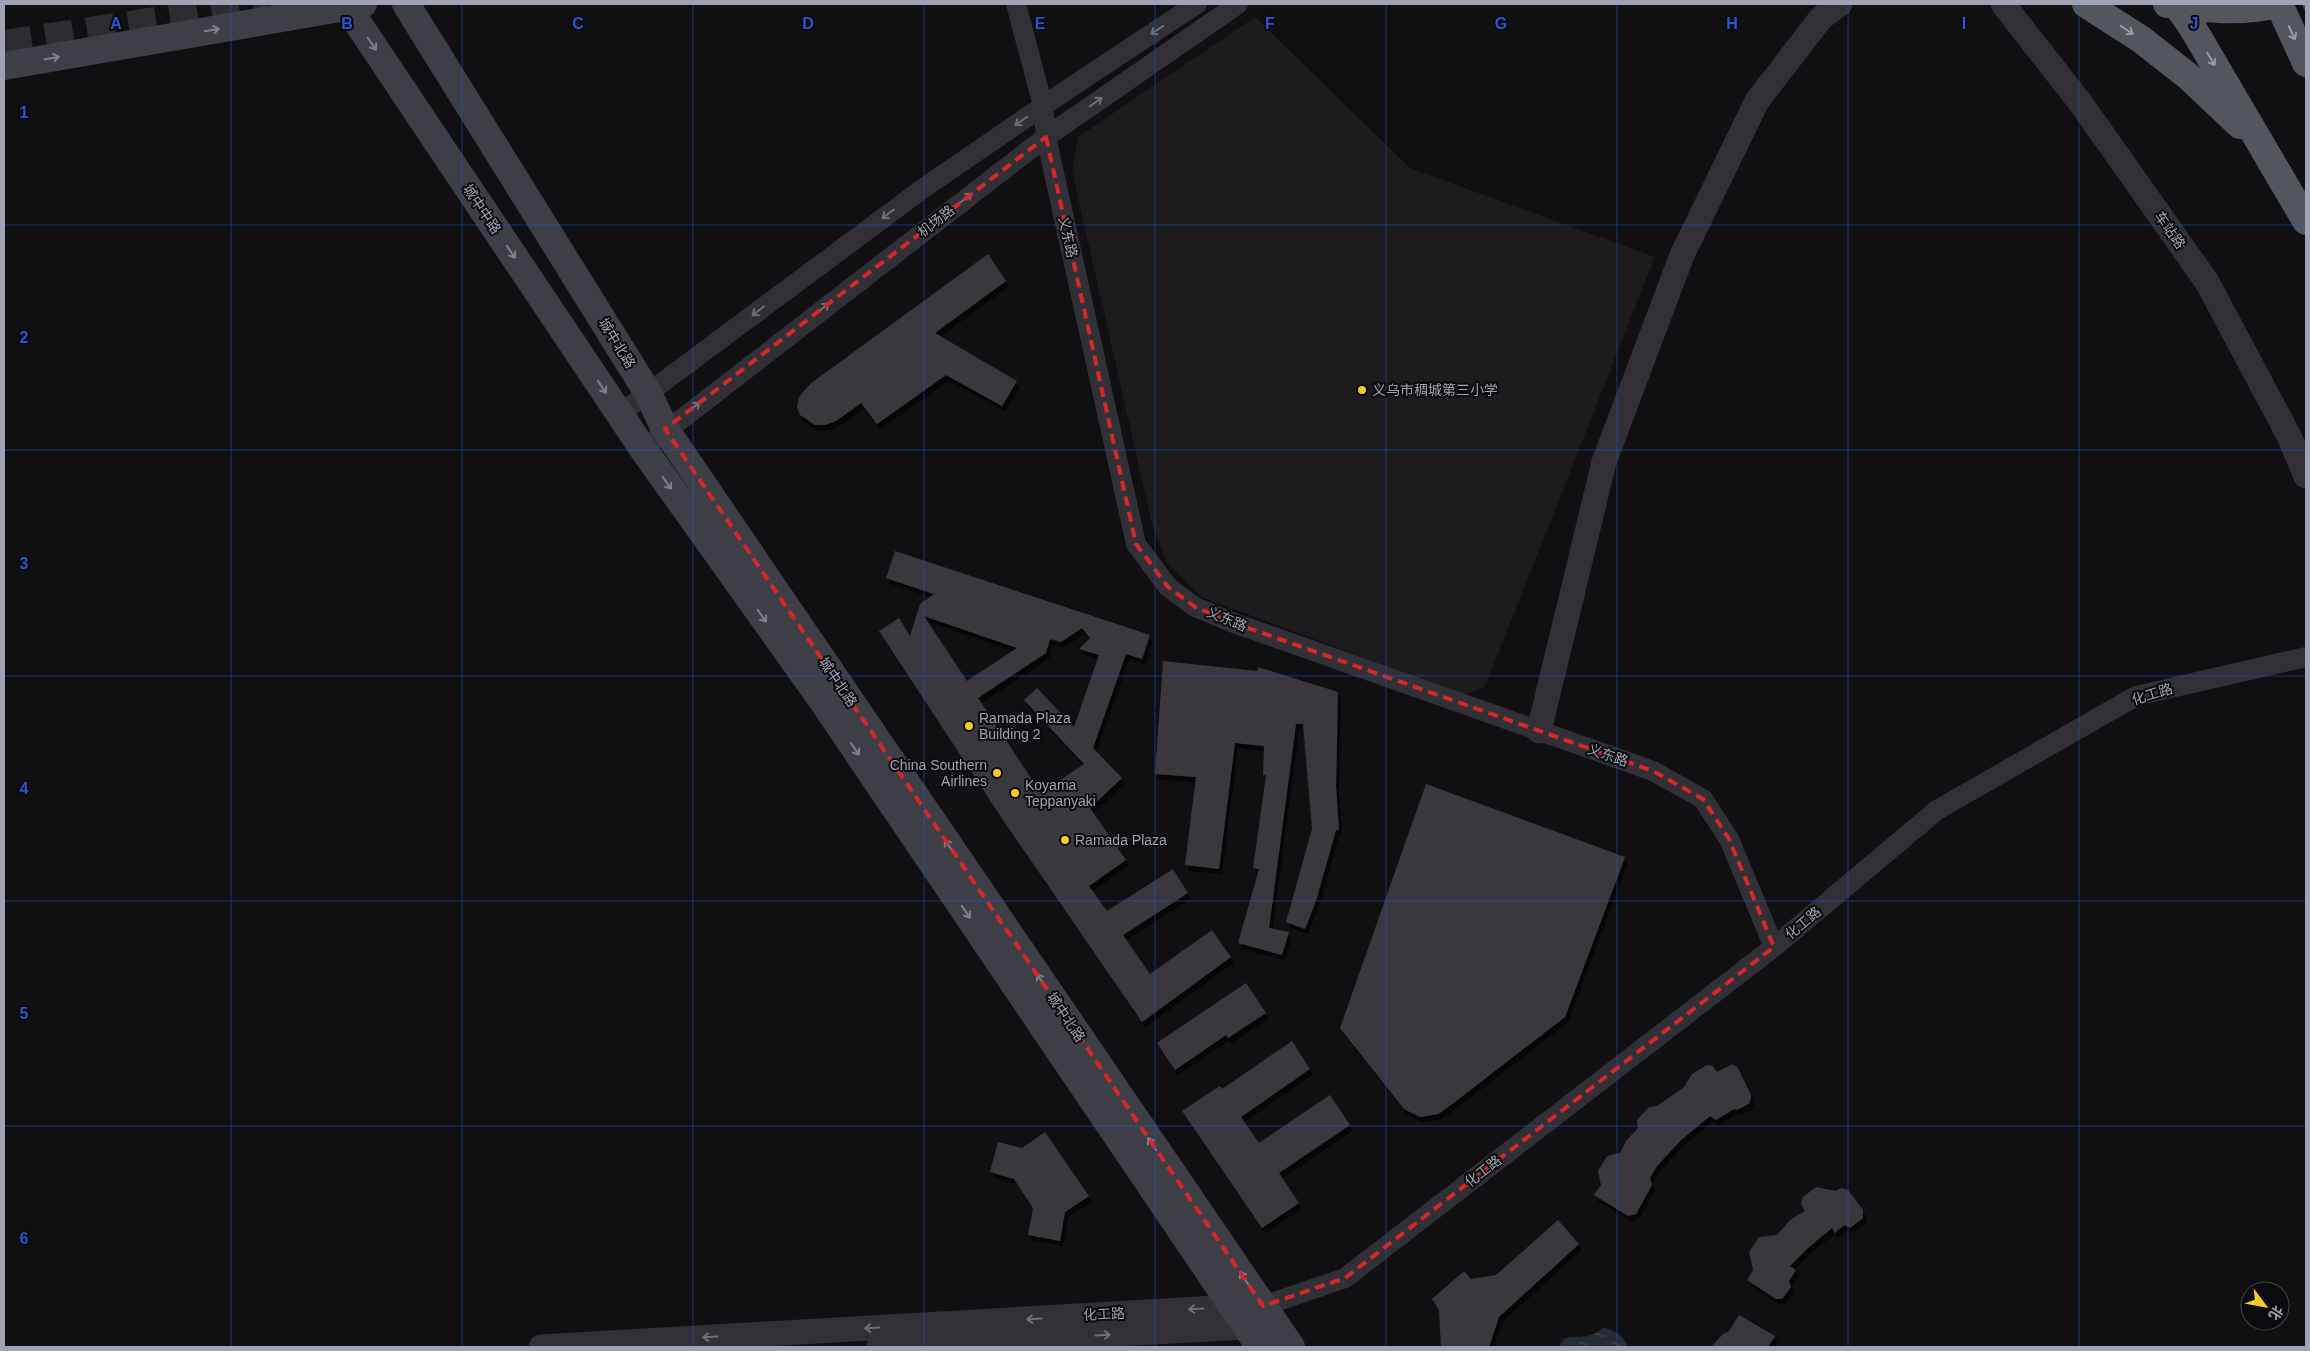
<svg xmlns="http://www.w3.org/2000/svg" width="2310" height="1351" font-family="Helvetica,'Noto Sans SC',sans-serif">
	<style>
		.built { fill: #1c1b1e }
		.water { fill: url(#water-ripples) }
		.building { fill: #3a393e; fill-rule: evenodd; filter: url(#shadow) }
		.lines { fill: none; stroke-linecap: round; stroke-linejoin: round }
		.trunk-tunnel { stroke: #2d2d31; stroke-width: 28; stroke-dasharray: 28 14; stroke-linecap: butt }
		.minor { stroke: #303036; stroke-width: 20 }
		.tertiary { stroke: #303036; stroke-width: 25 }
		.secondary { stroke: #3e3f46; stroke-width: 28 }
		.trunk { stroke: #54565e; stroke-width: 28 }
		.rail { stroke: #47484f; stroke-width: 4; stroke-dasharray: 6 5; stroke-linecap: butt }
		.oneway { stroke: #7e808c }
		.oneway2 { stroke: #6e6f7a }
		.oneway3 { stroke: #989baa }
		.marked { fill: none; stroke: #d62828; stroke-width: 4; stroke-dasharray: 10 6; stroke-linejoin: round }
		.grid { fill: none; stroke: #2a56d4; stroke-width: 1; stroke-opacity: 0.55 }
		.poi-dot { fill: #f4cc24; stroke: #0b0a0c; stroke-width: 2 }
		.labels { text-anchor: middle; dominant-baseline: central; stroke-width: 4; stroke-linejoin: round; paint-order: stroke }
		.street-label { font-size: 14px; fill: #a0a3b2; stroke: #0b0a0c }
		.poi-label { font-size: 14px; fill: #a0a3b2; stroke: #0b0a0c; text-anchor: start }
		.grid-label { font-size: 16px; text-anchor: middle; font-weight: bold; fill: #2a56d4; stroke: #0b0a0c; stroke-width: 4; stroke-linejoin: round; paint-order: stroke }
	</style>
	<defs>
		<pattern id="water-ripples" width="26" height="14" patternUnits="userSpaceOnUse" patternTransform="scale(1.25)"><rect width="26" height="14" fill="#262c34"/><path d="M2 4q2-2 4 0t4 0M15 11q2-2 4 0t4 0" fill="none" stroke="#42474f"/></pattern>
		<filter id="shadow"><feDropShadow dx="3" dy="5.5" stdDeviation="0" flood-color="#0009"/></filter>
	</defs>
	<rect width="100%" height="100%" fill="#100f11"/>
	<!-- built -->
	<path class="built" d="M 1255,17 L 1410,168 L 1655,257 L 1485,687 L 1464,695 L 1201,597 L 1167,563 L 1152,524 L 1072,171 L 1078,137 Z"/>
	<!-- water -->
	<path class="water" d="M 1603,1328 C 1617,1330 1622,1335 1628,1347 L 1558,1347 L 1565,1338 C 1582,1335 1588,1340 1603,1328 Z"/>
	<!-- building -->
	<path class="building" d="M 988,254 L 1006,281 L 935,333 L 1017,381 L 1002,406 L 946,375 L 877,424 L 861,403 L 836,421 L 825,425 L 815,425 L 800,415 L 797,407 L 799,397 L 810,384 Z
		M 895,551 L 1150,635 L 1142,659 L 1126,654 L 1093,748 L 1122,778 L 1090,808 L 1126,860 L 1089,886 L 1107,911 L 1173,869 L 1188,893 L 1123,935 L 1150,974 L 1212,930 L 1231,957 L 1142,1022 L 1003,820 L 879,631 L 899,618 L 910,636 L 920,604 L 934,594 L 886,578 ZM 924,616 L 1017,648 L 967,681 ZM 1082,628 L 1090,638 L 1079,649 L 1099,655 L 1074,727 L 1037,688 L 1024,700 L 1084,764 L 1041,793 L 978,698 L 1046,653 L 1050,639 L 1061,642 Z
		M 1163,661 L 1257,671 L 1258,667 L 1338,692 L 1336,787 L 1339,830 L 1336,830 L 1316,901 L 1305,929 L 1286,922 L 1312,829 L 1303,724 L 1296,724 L 1269,928 L 1289,932 L 1282,955 L 1238,943 L 1259,869 L 1253,868 L 1266,775 L 1263,775 L 1264,746 L 1235,743 L 1219,869 L 1185,865 L 1196,777 L 1155,774 Z
		M 1426,784 L 1625,857 L 1565,1017 L 1447,1108 L 1438,1114 L 1420,1117 L 1404,1109 L 1340,1028 Z
		M 1246,983 L 1266,1013 L 1228,1038 L 1226,1035 L 1175,1070 L 1157,1043 Z
		M 1292,1041 L 1310,1069 L 1241,1117 L 1259,1143 L 1330,1095 L 1350,1125 L 1279,1173 L 1299,1203 L 1262,1228 L 1182,1111 L 1220,1086 L 1222,1089 Z
		M 1732,1064 L 1738,1068 L 1751,1095 L 1750,1103 L 1737,1110 L 1734,1109 L 1716,1120 L 1710,1116 L 1681,1140 L 1657,1166 L 1650,1178 L 1652,1185 L 1636,1214 L 1628,1216 L 1594,1195 L 1601,1185 L 1598,1171 L 1607,1156 L 1620,1153 L 1626,1141 L 1638,1128 L 1637,1120 L 1649,1107 L 1657,1106 L 1684,1087 L 1692,1074 L 1707,1065 L 1713,1066 L 1717,1072 Z
		M 1045,1132 L 1089,1196 L 1065,1212 L 1060,1241 L 1028,1235 L 1033,1208 L 1014,1179 L 990,1172 L 998,1142 L 1022,1148 Z
		M 1816,1187 L 1836,1191 L 1841,1188 L 1848,1190 L 1863,1210 L 1863,1218 L 1850,1228 L 1844,1225 L 1835,1233 L 1832,1228 L 1809,1247 L 1790,1266 L 1796,1270 L 1789,1281 L 1791,1287 L 1782,1299 L 1776,1299 L 1747,1280 L 1753,1270 L 1749,1252 L 1759,1237 L 1777,1235 L 1790,1220 L 1805,1211 L 1801,1204 L 1803,1197 Z
		M 1558,1220 L 1579,1244 L 1499,1317 L 1489,1347 L 1441,1347 L 1439,1310 L 1432,1299 L 1464,1271 L 1471,1279 L 1496,1275 Z
		M 1739,1315 L 1775,1336 L 1768,1347 L 1711,1347 L 1723,1334 L 1729,1331 Z"/>
	<g class="lines">
		<!-- trunk-tunnel -->
		<path class="trunk-tunnel" d="M 4,44 L 267,4"/>
		<!-- minor -->
		<path class="minor" d="M 1016,4 L 1043,106 L 1046,137 L 1136,544 L 1168,587 L 1195,607 L 1234,623 L 1653,771 L 1703,799 L 1729,839 L 1774,947
			M 620,414 L 925,187 L 1077,83 L 1197,4
			M 643,449 L 1046,137 L 1238,4
			M 1263,1306 L 1345,1278 L 1774,947 L 1937,810 L 2136,696 L 2306,657"/>
		<!-- tertiary -->
		<path class="tertiary" d="M 2003,4 L 2082,105 L 2207,282 L 2289,436 L 2306,476
			M 1539,731 L 1604,462 L 1682,255 L 1757,101 L 1821,18 L 1840,4
			M 541,1347 L 1250,1306
			M 879,1347 L 1264,1326"/>
		<!-- secondary -->
		<path class="secondary" d="M 345,4 L 643,449 L 822,700 L 1260,1347
			M 406,4 L 648,393 L 665,429 L 1291,1347
			M 4,66 L 363,4"/>
		<!-- trunk -->
		<path class="trunk" d="M 2086,4 L 2142,40 L 2189,77 L 2240,125
			M 2167,4 C 2204,9 2242,13 2279,4 L 2306,63
			M 2176,4 L 2191,25 L 2306,221"/>
		<!-- rail -->
		<path class="rail" d="M 2304,4 L 2306,9"/>
	</g>
	<!-- one-way arrows -->
	<defs><path id="oneway-shaft" d="M-6 0H5M1.5-3L5.5 0L1.5 3" fill="none" stroke-width="1.6" stroke-linecap="round" stroke-linejoin="round" transform="scale(1.25)"/></defs>
	<g class="oneway">
		<use href="#oneway-shaft" transform="translate(212 30) rotate(-10)"/>
		<use href="#oneway-shaft" transform="translate(372 44) rotate(56)"/>
		<use href="#oneway-shaft" transform="translate(52 58) rotate(-10)"/>
		<use href="#oneway-shaft" transform="translate(511 252) rotate(56)"/>
		<use href="#oneway-shaft" transform="translate(602 387) rotate(56)"/>
		<use href="#oneway-shaft" transform="translate(667 483) rotate(55)"/>
		<use href="#oneway-shaft" transform="translate(762 616) rotate(55)"/>
		<use href="#oneway-shaft" transform="translate(855 749) rotate(56)"/>
		<use href="#oneway-shaft" transform="translate(949 846) rotate(-124)"/>
		<use href="#oneway-shaft" transform="translate(966 912) rotate(56)"/>
		<use href="#oneway-shaft" transform="translate(1041 980) rotate(-124)"/>
		<use href="#oneway-shaft" transform="translate(1152 1144) rotate(-124)"/>
		<use href="#oneway-shaft" transform="translate(1244 1278) rotate(-124)"/>
	</g>
	<g class="oneway2">
		<use href="#oneway-shaft" transform="translate(1157 30) rotate(147)"/>
		<use href="#oneway-shaft" transform="translate(1096 102) rotate(-35)"/>
		<use href="#oneway-shaft" transform="translate(1021 121) rotate(145)"/>
		<use href="#oneway-shaft" transform="translate(966 198) rotate(-38)"/>
		<use href="#oneway-shaft" transform="translate(888 214) rotate(143)"/>
		<use href="#oneway-shaft" transform="translate(823 308) rotate(-38)"/>
		<use href="#oneway-shaft" transform="translate(758 311) rotate(143)"/>
		<use href="#oneway-shaft" transform="translate(694 407) rotate(-38)"/>
		<use href="#oneway-shaft" transform="translate(1196 1309) rotate(177)"/>
		<use href="#oneway-shaft" transform="translate(1034 1319) rotate(177)"/>
		<use href="#oneway-shaft" transform="translate(872 1328) rotate(177)"/>
		<use href="#oneway-shaft" transform="translate(1103 1335) rotate(-3)"/>
		<use href="#oneway-shaft" transform="translate(710 1337) rotate(177)"/>
	</g>
	<g class="oneway3">
		<use href="#oneway-shaft" transform="translate(2127 30) rotate(33)"/>
		<use href="#oneway-shaft" transform="translate(2292 33) rotate(65)"/>
		<use href="#oneway-shaft" transform="translate(2211 59) rotate(59)"/>
	</g>
	<!-- marked area -->
	<path class="marked" d="M 1046,137 L 1136,544 L 1168,587 L 1195,607 L 1234,623 L 1653,771 L 1703,799 L 1729,839 L 1774,947 L 1345,1278 L 1263,1306 L 665,429 Z"/>
	<!-- grid -->
	<path class="grid" d="M 231,4 L 231,1347M 462,4 L 462,1347M 693,4 L 693,1347M 924,4 L 924,1347M 1155,4 L 1155,1347M 1386,4 L 1386,1347M 1617,4 L 1617,1347M 1848,4 L 1848,1347M 2079,4 L 2079,1347M 4,225 L 2306,225M 4,450 L 2306,450M 4,676 L 2306,676M 4,901 L 2306,901M 4,1126 L 2306,1126"/>
	<!-- markers -->
	<g class="poi-dot">
		<circle cx="1362" cy="390" r="5"/>
		<circle cx="969" cy="726" r="5"/>
		<circle cx="997" cy="773" r="5"/>
		<circle cx="1015" cy="793" r="5"/>
		<circle cx="1065" cy="840" r="5"/>
	</g>
	<g class="labels">
		<!-- street labels -->
		<g class="street-label">
			<text transform="translate(482 209) rotate(56)">城中中路</text>
			<text transform="translate(936 221) rotate(-38)">机场路</text>
			<text transform="translate(2170 230) rotate(55)">车站路</text>
			<text transform="translate(1068 237) rotate(77)">义东路</text>
			<text transform="translate(617 343) rotate(58)">城中北路</text>
			<text transform="translate(1227 619) rotate(22)">义东路</text>
			<text transform="translate(838 682) rotate(56)">城中北路</text>
			<text transform="translate(2152 694) rotate(-17)">化工路</text>
			<text transform="translate(1608 755) rotate(19)">义东路</text>
			<text transform="translate(1803 923) rotate(-40)">化工路</text>
			<text transform="translate(1066 1017) rotate(56)">城中北路</text>
			<text transform="translate(1483 1171) rotate(-38)">化工路</text>
			<text transform="translate(1104 1314) rotate(-3)">化工路</text>
		</g>
		<!-- poi labels -->
		<g class="poi-label">
			<text x="1372" y="390">义乌市稠城第三小学</text>
			<text x="979" y="718">Ramada Plaza<tspan x="979" dy="16">Building 2</tspan></text>
			<text x="987" y="765" text-anchor="end">China Southern<tspan x="987" dy="16">Airlines</tspan></text>
			<text x="1025" y="785">Koyama<tspan x="1025" dy="16">Teppanyaki</tspan></text>
			<text x="1075" y="840">Ramada Plaza</text>
		</g>
	</g>
	<g class="grid-label">
		<text x="116" y="29">A</text>
		<text x="347" y="29">B</text>
		<text x="578" y="29">C</text>
		<text x="808" y="29">D</text>
		<text x="1040" y="29">E</text>
		<text x="1270" y="29">F</text>
		<text x="1501" y="29">G</text>
		<text x="1732" y="29">H</text>
		<text x="1964" y="29">I</text>
		<text x="2194" y="29">J</text>
		<text x="24" y="118">1</text>
		<text x="24" y="343">2</text>
		<text x="24" y="569">3</text>
		<text x="24" y="794">4</text>
		<text x="24" y="1019">5</text>
		<text x="24" y="1244">6</text>
	</g>
	<!-- border -->
	<rect width="2310" height="1351" fill="none" stroke="#a0a3b2" stroke-width="10"/>
	<!-- north arrow -->
	<g transform="translate(2265 1306) rotate(122)"><circle r="24" fill="#0b0a0c" stroke="#47474e"/>
	<path d="M0-4L9 19L0 12L-9 19Z" fill="#f4cc24"/>
	<text y="-8" font-size="14" font-weight="bold" text-anchor="middle" fill="#a0a3b2">北</text>
	</g>
</svg>
